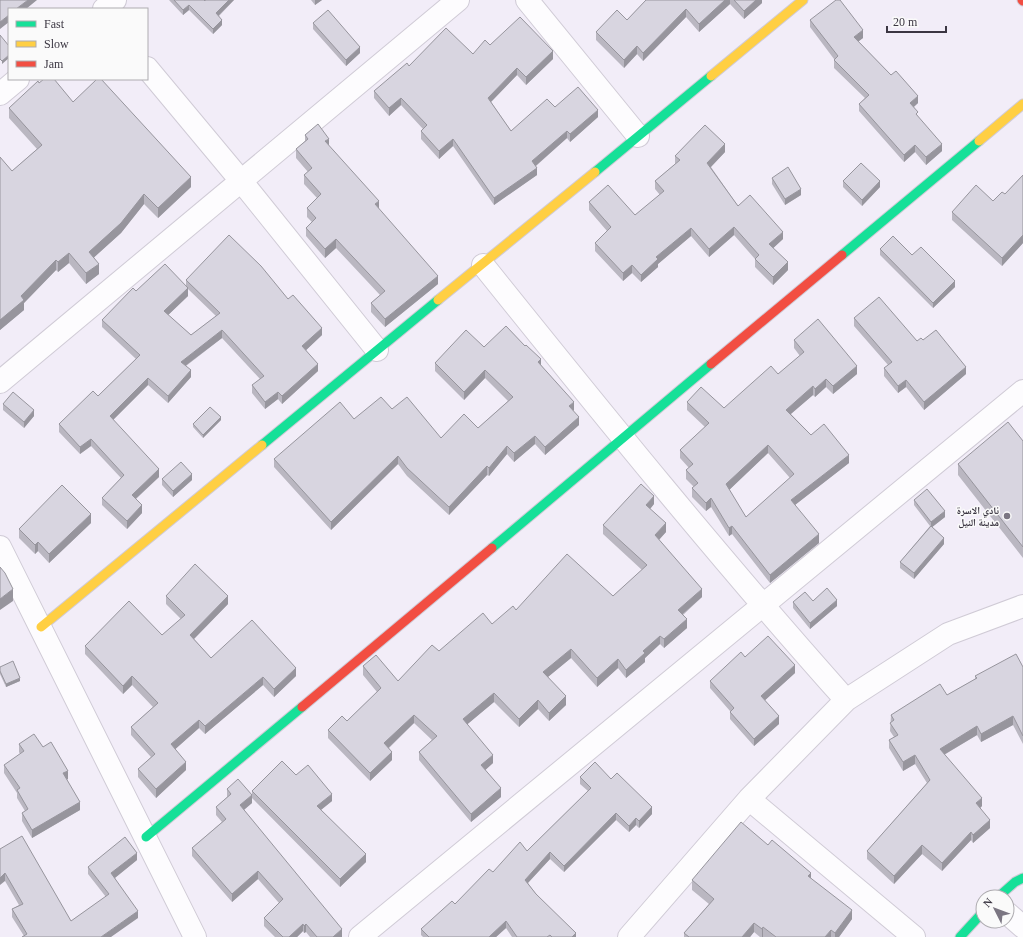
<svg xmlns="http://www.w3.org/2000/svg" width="1023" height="937" font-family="'Times New Roman','Noto Naskh Arabic',serif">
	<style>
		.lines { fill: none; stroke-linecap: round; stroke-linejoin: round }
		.street-casing { stroke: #d0cbd6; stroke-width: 24 }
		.fast-casing { stroke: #d0cbd6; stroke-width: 11 }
		.slow-casing { stroke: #d0cbd6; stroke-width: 11 }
		.jam-casing { stroke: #d0cbd6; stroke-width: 11 }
		.street { stroke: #fdfcfe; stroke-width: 22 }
		.fast { stroke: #16e098; stroke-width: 9 }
		.slow { stroke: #ffcf43; stroke-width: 9 }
		.jam { stroke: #f24e42; stroke-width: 9 }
		.wall { fill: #bab7c1; fill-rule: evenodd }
		.shaded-wall { fill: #97959d }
		.building { fill: #d8d5e0; stroke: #97959d; fill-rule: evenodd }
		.poi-dot { fill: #7b7682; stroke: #fafafa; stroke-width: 1.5 }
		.labels { text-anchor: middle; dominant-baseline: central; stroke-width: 3; stroke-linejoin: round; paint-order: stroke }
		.poi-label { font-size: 10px; font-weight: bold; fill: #3b3642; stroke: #fafafa; text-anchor: end }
	</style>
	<rect width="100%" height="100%" fill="#f2edf8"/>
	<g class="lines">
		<!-- street casing -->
		<g class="street-casing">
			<path id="street" d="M 527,0 L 638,136
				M 104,9 L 115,0
				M 147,68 L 242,182 L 377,350
				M 0,94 L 18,79
				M 483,265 C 601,412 720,559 846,700
				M 0,382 L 458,0
				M 0,547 L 195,937
				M 749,799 L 914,937
				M 1007,913 L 1023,927
				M 360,937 L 1023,391
				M 629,937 L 749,799 L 846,700 L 948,634 L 1023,606"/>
		</g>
		<!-- fast casing -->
		<g class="fast-casing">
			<path id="fast" d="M 595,172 L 711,76
				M 842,255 L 979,141
				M 262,445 L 438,300
				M 492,548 L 711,364
				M 146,837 L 302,707
				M 998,897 L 1015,882 L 1023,878
				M 960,937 L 983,912"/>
		</g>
		<!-- slow casing -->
		<g class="slow-casing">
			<path id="slow" d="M 711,76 L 803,0
				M 979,141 L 1023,104
				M 438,300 L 595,172
				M 41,627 L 262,445"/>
		</g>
		<!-- jam casing -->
		<g class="jam-casing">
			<path id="jam" d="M 1022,0 L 1023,1
				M 711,364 L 842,255
				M 302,707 L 492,548"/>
		</g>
		<!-- street -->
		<use href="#street" class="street"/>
		<!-- fast -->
		<use href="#fast" class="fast"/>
		<!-- slow -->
		<use href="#slow" class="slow"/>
		<!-- jam -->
		<use href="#jam" class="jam"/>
	</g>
	<!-- wall -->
	<path class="wall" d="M 169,0 L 204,0 L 205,1 L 234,0 L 219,16 L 222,25 L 213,34 L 189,10 L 183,15 Z
		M 311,0 L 322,0 L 315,5 Z
		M 646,0 L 762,0 L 762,3 L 744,19 L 730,4 L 699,32 L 686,17 L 643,61 L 637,54 L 624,68 L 596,40 L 596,32 L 627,20 Z
		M 810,20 L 863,38 L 858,41 L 918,103 L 914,107 L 918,117 L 942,151 L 926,165 L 915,152 L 904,162 L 859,111 L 859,104 L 865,98 L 834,68 L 834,59 L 810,27 Z
		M 313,23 L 360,53 L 346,66 L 313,29 Z
		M 490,45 L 553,59 L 526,85 L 517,75 L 491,102 L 511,131 L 555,107 L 598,117 L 570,142 L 567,138 L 536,166 L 537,175 L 494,205 L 453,146 L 439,159 L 421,139 L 421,131 L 423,129 L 401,105 L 389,116 L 374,98 L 374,91 L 409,66 L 473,54 Z
		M 39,83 L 73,102 L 191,187 L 158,218 L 144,204 L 121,233 L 94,257 L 99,274 L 86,284 L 69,263 L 58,272 L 56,270 L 24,303 L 24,310 L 0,330 L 0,157 L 12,171 L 37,149 L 9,118 L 9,108 Z
		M 305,135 L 329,146 L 438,284 L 385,327 L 371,312 L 371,303 L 380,295 L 336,248 L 325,258 L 306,236 L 306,228 L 312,222 L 307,217 L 307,208 L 317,198 L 304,184 L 304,175 L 308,172 L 296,158 L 296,149 L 305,141 Z
		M 725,152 L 711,167 L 738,206 L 783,239 L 773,248 L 788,270 L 773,285 L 755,267 L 755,259 L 734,235 L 709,257 L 691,236 L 658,264 L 658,267 L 641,282 L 632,273 L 623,281 L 595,251 L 595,243 L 607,231 L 589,210 L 589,202 L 635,215 L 660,195 L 655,189 L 655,181 L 675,164 L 675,156 Z
		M 1023,175 L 1023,243 L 1002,266 L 952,220 L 952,212 L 993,201 L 1005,194 Z
		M 772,178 L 801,195 L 785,205 L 772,184 Z
		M 843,181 L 880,187 L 862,206 L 843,187 Z
		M 880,249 L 912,255 L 955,287 L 933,308 L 880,255 Z
		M 186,280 L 288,299 L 322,335 L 306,350 L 318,371 L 282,404 L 278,399 L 265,409 L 252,393 L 252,385 L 260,379 L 222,338 L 186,366 L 191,377 L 168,403 L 148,385 L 113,420 L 159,477 L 136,499 L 142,513 L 127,529 L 102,505 L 102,498 L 121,478 L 91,446 L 80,454 L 59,432 L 59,424 L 98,396 L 136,359 L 102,327 L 102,320 L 136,291 L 186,286 ZM 188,289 L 216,316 L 191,335 L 168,315 L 188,296 Z
		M 854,318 L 917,341 L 923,340 L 966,374 L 924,410 L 906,387 L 898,393 L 884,376 L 884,368 L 888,365 L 854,326 Z
		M 794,340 L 857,374 L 833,394 L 826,387 L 815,397 L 813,395 L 791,414 L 811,435 L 849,463 L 795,505 L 819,543 L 770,583 L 732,534 L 729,536 L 711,507 L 706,511 L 692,497 L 692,488 L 694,487 L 686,479 L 686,470 L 689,468 L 680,458 L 680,450 L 705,427 L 687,410 L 687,402 L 724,408 L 778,374 L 800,356 L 794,348 ZM 768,453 L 790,478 L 746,517 L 729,490 Z
		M 484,347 L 541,365 L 574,410 L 573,411 L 579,425 L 545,455 L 535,444 L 514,462 L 507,454 L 489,476 L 487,475 L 449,515 L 407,476 L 398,464 L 331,530 L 274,467 L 274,459 L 354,419 L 392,409 L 441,438 L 478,428 L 508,401 L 485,378 L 464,400 L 435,371 L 435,363 Z
		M 3,404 L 34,416 L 24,428 L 3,410 Z
		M 221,420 L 203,438 L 193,427 L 193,424 Z
		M 1023,441 L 1023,558 L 958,475 L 958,464 Z
		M 162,479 L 192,480 L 173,497 L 162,485 Z
		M 914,500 L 945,517 L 932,527 L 944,544 L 914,579 L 900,568 L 900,562 L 930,526 L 914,505 Z
		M 654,504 L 650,509 L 666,532 L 659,540 L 702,597 L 683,615 L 687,628 L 664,648 L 660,644 L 645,658 L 645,662 L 626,678 L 618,668 L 597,687 L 571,658 L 548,677 L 566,705 L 549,721 L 538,709 L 519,727 L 494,702 L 467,724 L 493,763 L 485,770 L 501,797 L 471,822 L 419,760 L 419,752 L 432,740 L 414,723 L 389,748 L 392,760 L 370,781 L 328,738 L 328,730 L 347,721 L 377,692 L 363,675 L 363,666 L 398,681 L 439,651 L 492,624 L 516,610 L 613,596 L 642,570 L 603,534 L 603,525 Z
		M 91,523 L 49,563 L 38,551 L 35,554 L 19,538 L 19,529 Z
		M 166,596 L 228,604 L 194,639 L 211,658 L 296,676 L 274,697 L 263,685 L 205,734 L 199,728 L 175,749 L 186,770 L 156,798 L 138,777 L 138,769 L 151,757 L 131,735 L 131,727 L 153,707 L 132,685 L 123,694 L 85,654 L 85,646 L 162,635 L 181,619 L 166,604 Z
		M 813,601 L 837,606 L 810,629 L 793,608 L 793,602 Z
		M 745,657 L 795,673 L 765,700 L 779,724 L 754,746 L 730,719 L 730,711 L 710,688 L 710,681 Z
		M 0,667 L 20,681 L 6,687 L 0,674 Z
		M 1023,667 L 1023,744 L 1013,725 L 981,742 L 977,735 L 944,755 L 982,806 L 980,808 L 990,828 L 973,843 L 971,840 L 942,871 L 922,854 L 894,884 L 867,859 L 867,851 L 927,783 L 915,764 L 903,771 L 889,748 L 889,740 L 894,737 L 890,731 L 891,715 L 947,695 L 975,679 L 975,676 Z
		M 19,744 L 43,747 L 68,779 L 67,779 L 80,810 L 32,838 L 22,821 L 22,813 L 25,811 L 17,798 L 17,793 L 4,773 L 4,765 L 20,754 L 19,752 Z
		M 296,775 L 332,801 L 321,810 L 366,862 L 340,887 L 252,798 L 252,791 Z
		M 580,777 L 611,779 L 652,814 L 639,828 L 636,825 L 629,832 L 616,820 L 564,872 L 550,859 L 528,883 L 536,894 L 576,937 L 512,937 L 506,928 L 496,937 L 423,937 L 421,935 L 421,929 L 455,904 L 493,872 L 527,851 L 588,791 L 580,784 Z
		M 227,789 L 252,803 L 244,810 L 342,937 L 310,937 L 306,932 L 304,933 L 303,931 L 297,937 L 275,937 L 264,926 L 264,918 L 279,903 L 258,879 L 232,902 L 192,856 L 192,848 L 222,822 L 216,815 L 216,807 L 227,797 Z
		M 768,845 L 811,878 L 852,919 L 839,937 L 760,937 L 754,932 L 750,937 L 684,937 L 684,933 L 709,904 L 692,890 L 692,880 Z
		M 0,849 L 71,921 L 106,897 L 88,874 L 88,867 L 137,860 L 115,878 L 138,918 L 24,936 L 12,917 L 12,909 L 19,905 L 5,881 Z"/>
	<!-- shaded-wall -->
	<path class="shaded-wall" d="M 28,0 L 37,0 L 26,9 L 16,9 Z
		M 229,0 L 234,0 L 216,18 L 216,13 Z
		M 315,0 L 322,0 L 315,5 Z
		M 725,0 L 730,0 L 730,4 L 699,32 L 699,24 Z
		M 756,0 L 762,0 L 762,3 L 744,19 L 744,11 Z
		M 189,5 L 189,10 L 183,15 L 183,10 Z
		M 686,9 L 686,17 L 643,61 L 643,53 Z
		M 9,15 L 9,22 L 0,29 L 0,22 Z
		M 222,20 L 222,25 L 213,34 L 213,29 Z
		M 863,30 L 863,38 L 854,45 L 854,37 Z
		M 637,46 L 637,54 L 624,68 L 624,60 Z
		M 360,47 L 360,53 L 346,66 L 346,60 Z
		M 553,51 L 553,59 L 526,85 L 526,77 Z
		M 9,55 L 9,58 L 2,64 L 2,61 Z
		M 517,68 L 517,75 L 488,105 L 488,98 Z
		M 918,96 L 918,103 L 910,110 L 910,103 Z
		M 401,98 L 401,105 L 389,116 L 389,108 Z
		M 598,110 L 598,117 L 570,142 L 570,134 Z
		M 567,131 L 567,138 L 532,169 L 532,161 Z
		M 329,139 L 329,147 L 325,141 Z
		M 453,139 L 453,146 L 439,159 L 439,151 Z
		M 725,144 L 725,152 L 707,171 L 707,163 Z
		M 942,144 L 942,151 L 926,165 L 926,157 Z
		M 915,145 L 915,152 L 904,162 L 904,155 Z
		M 537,168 L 537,175 L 494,205 L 494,198 Z
		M 191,177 L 191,187 L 158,218 L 158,208 Z
		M 880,181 L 880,187 L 862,206 L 862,200 Z
		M 801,189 L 801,195 L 785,205 L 785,199 Z
		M 144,194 L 144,204 L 121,233 L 89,262 L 89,252 Z
		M 379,201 L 379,209 L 375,204 Z
		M 734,227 L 734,235 L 709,257 L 709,249 Z
		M 691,228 L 691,236 L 658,264 L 658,267 L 641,282 L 641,275 L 656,257 Z
		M 783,232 L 783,239 L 769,252 L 769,244 Z
		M 1023,235 L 1023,243 L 1002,266 L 1002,258 Z
		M 336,239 L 336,248 L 325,258 L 325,249 Z
		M 69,253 L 69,263 L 58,272 L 58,262 Z
		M 56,260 L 56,270 L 24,303 L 24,310 L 0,330 L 0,320 L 21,296 Z
		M 788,262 L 788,270 L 773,285 L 773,277 Z
		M 99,264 L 99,274 L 86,284 L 86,273 Z
		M 632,265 L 632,273 L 623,281 L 623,273 Z
		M 438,276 L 438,284 L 385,327 L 385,319 Z
		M 955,281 L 955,287 L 933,308 L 933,303 Z
		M 188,288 L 188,296 L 164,319 L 164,311 Z
		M 322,328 L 322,335 L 302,354 L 302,346 Z
		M 222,330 L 222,338 L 181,369 L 181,362 Z
		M 541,359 L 541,367 L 538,362 Z
		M 318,364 L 318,371 L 282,404 L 282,396 Z
		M 857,366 L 857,374 L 833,394 L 833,386 Z
		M 966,367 L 966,374 L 924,410 L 924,402 Z
		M 191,370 L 191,377 L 168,403 L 168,396 Z
		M 485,370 L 485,378 L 464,400 L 464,392 Z
		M 148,378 L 148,385 L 110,423 L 110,416 Z
		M 826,379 L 826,387 L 815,397 L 815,389 Z
		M 906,380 L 906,387 L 898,393 L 898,386 Z
		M 813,386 L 813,395 L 786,418 L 786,410 Z
		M 278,392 L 278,399 L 265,409 L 265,402 Z
		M 574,402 L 574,410 L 569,414 L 569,406 Z
		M 34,410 L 34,416 L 24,428 L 24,422 Z
		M 221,417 L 221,420 L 203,438 L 203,435 Z
		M 579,417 L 579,425 L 545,455 L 545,447 Z
		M 535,436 L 535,444 L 514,462 L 514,453 Z
		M 91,439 L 91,446 L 80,454 L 80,447 Z
		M 768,445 L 768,453 L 726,493 L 726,484 Z
		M 507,446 L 507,454 L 489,476 L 489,468 Z
		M 849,455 L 849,463 L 791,508 L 791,500 Z
		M 398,456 L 398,464 L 331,530 L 331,522 Z
		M 487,466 L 487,475 L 449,515 L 449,507 Z
		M 159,469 L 159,477 L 132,502 L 132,495 Z
		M 192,474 L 192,480 L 173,497 L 173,491 Z
		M 654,496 L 654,504 L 646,514 L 646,505 Z
		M 711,498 L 711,507 L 706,511 L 706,503 Z
		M 142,505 L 142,513 L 127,529 L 127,521 Z
		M 945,511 L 945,517 L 931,528 L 931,522 Z
		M 91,514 L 91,523 L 49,563 L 49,554 Z
		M 666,523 L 666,532 L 655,544 L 655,535 Z
		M 732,526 L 732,534 L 729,536 L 729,528 Z
		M 819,534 L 819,543 L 770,583 L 770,575 Z
		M 944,538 L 944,544 L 914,579 L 914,573 Z
		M 38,542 L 38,551 L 35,554 L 35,545 Z
		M 13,589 L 13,601 L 0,610 L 0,599 Z
		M 702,589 L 702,597 L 678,618 L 678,610 Z
		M 228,596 L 228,604 L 190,643 L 190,635 Z
		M 837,600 L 837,606 L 810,629 L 810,623 Z
		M 687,619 L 687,628 L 664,648 L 664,639 Z
		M 660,636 L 660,644 L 645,658 L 645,662 L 626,678 L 626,670 L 643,651 Z
		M 571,649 L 571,658 L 543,681 L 543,672 Z
		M 618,659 L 618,668 L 597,687 L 597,678 Z
		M 795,665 L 795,673 L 761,704 L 761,696 Z
		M 296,668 L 296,676 L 274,697 L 274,689 Z
		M 132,676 L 132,685 L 123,694 L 123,686 Z
		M 263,677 L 263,685 L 205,734 L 205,726 Z
		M 20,678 L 20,681 L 6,687 L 6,684 Z
		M 494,693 L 494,702 L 463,728 L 463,719 Z
		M 566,696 L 566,705 L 549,721 L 549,713 Z
		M 538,700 L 538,709 L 519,727 L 519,719 Z
		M 414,715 L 414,723 L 384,752 L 384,743 Z
		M 779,716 L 779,724 L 754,746 L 754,739 Z
		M 1013,716 L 1013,725 L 981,742 L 981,734 Z
		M 199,720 L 199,728 L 171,753 L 171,744 Z
		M 977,726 L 977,735 L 940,757 L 940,749 Z
		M 392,752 L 392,760 L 370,781 L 370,773 Z
		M 493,755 L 493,763 L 481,774 L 481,765 Z
		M 915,755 L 915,764 L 903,771 L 903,762 Z
		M 186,762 L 186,770 L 156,798 L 156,789 Z
		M 68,771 L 68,779 L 63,781 L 63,773 Z
		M 501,788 L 501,797 L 471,822 L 471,814 Z
		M 332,794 L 332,801 L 317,813 L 317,806 Z
		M 252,795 L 252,803 L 240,813 L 240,805 Z
		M 982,798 L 982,806 L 976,812 L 976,803 Z
		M 80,802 L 80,810 L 32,838 L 32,830 Z
		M 652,807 L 652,814 L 639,828 L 639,821 Z
		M 616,813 L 616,820 L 564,872 L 564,866 Z
		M 636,818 L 636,825 L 629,832 L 629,826 Z
		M 990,820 L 990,828 L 973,843 L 973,835 Z
		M 971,832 L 971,840 L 942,871 L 942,863 Z
		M 922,845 L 922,854 L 894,884 L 894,876 Z
		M 550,852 L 550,859 L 525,886 L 525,880 Z
		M 137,853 L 137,860 L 111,881 L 111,873 Z
		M 366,854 L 366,862 L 340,887 L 340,879 Z
		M 258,871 L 258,879 L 232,902 L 232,894 Z
		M 5,873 L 5,881 L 0,885 L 0,878 Z
		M 811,873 L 811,882 L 808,876 Z
		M 852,910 L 852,919 L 839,937 L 835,937 L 835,933 Z
		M 138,911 L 138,918 L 111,937 L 101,937 Z
		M 506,921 L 506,928 L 496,937 L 489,937 Z
		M 754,923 L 754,932 L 750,937 L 742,937 Z
		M 303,924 L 303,931 L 297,937 L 289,937 Z
		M 306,924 L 306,932 L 304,933 L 304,926 Z
		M 763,927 L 763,937 L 762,937 L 762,929 Z
		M 342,929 L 342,937 L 333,937 Z
		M 831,930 L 831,937 L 825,937 Z
		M 576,933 L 576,937 L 572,937 Z"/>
	<!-- building -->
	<path class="building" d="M 0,0 L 28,0 L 16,9 L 9,9 L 9,15 L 0,22 Z
		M 174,0 L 204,0 L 205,1 L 205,0 L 229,0 L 216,13 L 222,20 L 213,29 L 189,5 L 183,10 Z
		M 646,0 L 725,0 L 699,24 L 686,9 L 643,53 L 637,46 L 624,60 L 596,32 L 617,10 L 627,20 Z
		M 734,0 L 756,0 L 744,11 Z
		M 836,0 L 840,0 L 863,30 L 854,37 L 891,75 L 896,71 L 918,96 L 910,103 L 918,112 L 916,114 L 942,144 L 926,157 L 915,145 L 904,155 L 859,104 L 869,95 L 834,60 L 838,56 L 810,20 Z
		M 328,10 L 360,47 L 346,60 L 313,23 Z
		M 520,17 L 553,51 L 526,77 L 517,68 L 488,98 L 511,131 L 547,99 L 555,107 L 578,87 L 598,110 L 570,134 L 567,131 L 532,161 L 537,168 L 494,198 L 453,139 L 439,151 L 421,131 L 427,125 L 401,98 L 389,108 L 374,91 L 407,63 L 409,66 L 446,28 L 473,54 L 485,40 L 490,45 Z
		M 0,35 L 9,46 L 9,55 L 2,61 L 0,59 Z
		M 44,79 L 54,79 L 73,102 L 97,79 L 101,79 L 191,177 L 158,208 L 144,194 L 121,223 L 89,252 L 99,264 L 86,273 L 69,253 L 58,262 L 56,260 L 21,296 L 24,300 L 0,320 L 0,157 L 12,171 L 42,145 L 9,108 L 38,81 L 39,83 Z
		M 318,124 L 329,139 L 325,141 L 379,201 L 375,204 L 438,276 L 385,319 L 371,303 L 385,291 L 336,239 L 325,249 L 306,228 L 316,218 L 307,208 L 321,194 L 304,175 L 312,168 L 296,149 L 308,139 L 305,135 Z
		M 705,125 L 725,144 L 707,163 L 738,206 L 750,195 L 783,232 L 769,244 L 788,262 L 773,277 L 755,259 L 759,255 L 734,227 L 709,249 L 691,228 L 656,257 L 658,259 L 641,275 L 632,265 L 623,273 L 595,243 L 611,227 L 589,202 L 608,185 L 635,215 L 664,191 L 655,181 L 680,160 L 675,156 Z
		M 861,163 L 880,181 L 862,200 L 843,181 Z
		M 788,167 L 801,189 L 785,199 L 772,178 Z
		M 1023,175 L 1023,235 L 1002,258 L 952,212 L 976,185 L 993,201 L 1002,192 L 1005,194 Z
		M 229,235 L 261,266 L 288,299 L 293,295 L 322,328 L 302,346 L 318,364 L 282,396 L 278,392 L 265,402 L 252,385 L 264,376 L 222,330 L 181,362 L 191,370 L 168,396 L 148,378 L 110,416 L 159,469 L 132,495 L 142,505 L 127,521 L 102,498 L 124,475 L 91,439 L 80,447 L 59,424 L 93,391 L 98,396 L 140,355 L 102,320 L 133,288 L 136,291 L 165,264 L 188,288 L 164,311 L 191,335 L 220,313 L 186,280 Z
		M 893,236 L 912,255 L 921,247 L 955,281 L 933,303 L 880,249 Z
		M 879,297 L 917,341 L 921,338 L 923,340 L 936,330 L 966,367 L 924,402 L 906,380 L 898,386 L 884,368 L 892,362 L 854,318 Z
		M 818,319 L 857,366 L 833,386 L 826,379 L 815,389 L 813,386 L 786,410 L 811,435 L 824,424 L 849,455 L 791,500 L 819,534 L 770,575 L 732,526 L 729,528 L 711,498 L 706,503 L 692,488 L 698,483 L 686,470 L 693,464 L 680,450 L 709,423 L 687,402 L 701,387 L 724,408 L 771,366 L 778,374 L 804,352 L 794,340 ZM 768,445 L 794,474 L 746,517 L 726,484 Z
		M 506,326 L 525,346 L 526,345 L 541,359 L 538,362 L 574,402 L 569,406 L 579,417 L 545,447 L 535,436 L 514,453 L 507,446 L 489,468 L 487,466 L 449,507 L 407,468 L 398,456 L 331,522 L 274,459 L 340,402 L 354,419 L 381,397 L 392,409 L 407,397 L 441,438 L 464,414 L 478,428 L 513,397 L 485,370 L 464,392 L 435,363 L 466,330 L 484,347 Z
		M 13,392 L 34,410 L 24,422 L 3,404 Z
		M 210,407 L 221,417 L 203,435 L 193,424 Z
		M 1008,422 L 1023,441 L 1023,547 L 958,464 Z
		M 181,462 L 192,474 L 173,491 L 162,479 Z
		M 641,484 L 654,496 L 646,505 L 666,523 L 655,535 L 702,589 L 678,610 L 687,619 L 664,639 L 660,636 L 643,651 L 645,653 L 626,670 L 618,659 L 597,678 L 571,649 L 543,672 L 566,696 L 549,713 L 538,700 L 519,719 L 494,693 L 463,719 L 493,755 L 481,765 L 501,788 L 471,814 L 419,752 L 437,736 L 414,715 L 384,743 L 392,752 L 370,773 L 328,730 L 342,716 L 347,721 L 381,688 L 363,666 L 376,655 L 398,681 L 432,645 L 439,651 L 483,613 L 492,624 L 513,606 L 516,610 L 567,554 L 613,596 L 647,565 L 603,525 Z
		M 62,485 L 91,514 L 49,554 L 38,542 L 35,545 L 19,529 Z
		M 927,489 L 945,511 L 931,522 L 914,500 Z
		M 931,526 L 944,538 L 914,573 L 900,562 Z
		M 195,564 L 228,596 L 190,635 L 211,658 L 252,620 L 296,668 L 274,689 L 263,677 L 205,726 L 199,720 L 171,744 L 186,762 L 156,789 L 138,769 L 155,754 L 131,727 L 158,703 L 132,676 L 123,686 L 85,646 L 129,601 L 162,635 L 185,615 L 166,596 Z
		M 0,567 L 5,573 L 13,589 L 0,599 Z
		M 827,588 L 837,600 L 810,623 L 793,602 L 805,592 L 813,601 Z
		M 768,636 L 795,665 L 761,696 L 779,716 L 754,739 L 730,712 L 734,708 L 710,681 L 741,652 L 745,657 Z
		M 1016,654 L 1023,667 L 1023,736 L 1013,716 L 981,734 L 977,726 L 940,749 L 982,798 L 976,803 L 990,820 L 973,835 L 971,832 L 942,863 L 922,845 L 894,876 L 867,851 L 930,780 L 915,755 L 903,762 L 889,740 L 898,735 L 890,723 L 894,720 L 891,715 L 940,684 L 947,695 L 977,678 L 975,676 Z
		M 13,661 L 20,678 L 6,684 L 0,671 L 0,667 Z
		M 34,734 L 43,747 L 51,742 L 68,771 L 63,773 L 80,802 L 32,830 L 22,813 L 28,809 L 17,790 L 20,788 L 4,765 L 24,751 L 19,744 Z
		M 282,761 L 296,775 L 308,765 L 332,794 L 317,806 L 366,854 L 340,879 L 252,791 Z
		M 595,762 L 611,779 L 617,773 L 652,807 L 639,821 L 636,818 L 629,826 L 616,813 L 564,866 L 550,852 L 525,880 L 536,894 L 576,933 L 572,937 L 552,937 L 550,935 L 547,937 L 517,937 L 506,921 L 489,937 L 429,937 L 421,929 L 452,901 L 455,904 L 489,869 L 493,872 L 520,842 L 527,851 L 591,788 L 580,777 Z
		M 238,779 L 252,795 L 240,805 L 342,929 L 333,937 L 317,937 L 306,924 L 304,926 L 303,924 L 289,937 L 283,937 L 264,918 L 283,899 L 258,871 L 232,894 L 192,848 L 226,819 L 216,807 L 231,794 L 227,789 Z
		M 741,822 L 768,845 L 772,840 L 811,873 L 808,876 L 852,910 L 835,933 L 831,930 L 825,937 L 776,937 L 763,927 L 762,929 L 754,923 L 742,937 L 689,937 L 684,933 L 714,899 L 692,880 Z
		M 22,836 L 71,921 L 109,894 L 88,867 L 125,837 L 137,853 L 111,873 L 138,911 L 101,937 L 22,937 L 27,934 L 12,909 L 23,904 L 5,873 L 0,878 L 0,849 Z"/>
	<!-- markers -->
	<circle class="poi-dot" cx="1007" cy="516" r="4"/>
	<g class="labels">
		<!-- poi labels -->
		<g class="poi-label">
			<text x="999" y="510">نادي الاسرة<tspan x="999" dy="12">مدينة النيل</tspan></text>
		</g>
	</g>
	<!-- legend -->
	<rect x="8" y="8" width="140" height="72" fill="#fafafa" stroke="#aeacb0"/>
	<rect x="16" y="21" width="20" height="6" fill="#16e098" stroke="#aeacb0"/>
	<text x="44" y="28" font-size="12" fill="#3b3642">Fast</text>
	<rect x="16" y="41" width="20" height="6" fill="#ffcf43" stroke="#aeacb0"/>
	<text x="44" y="48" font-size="12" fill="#3b3642">Slow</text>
	<rect x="16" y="61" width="20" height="6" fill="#f24e42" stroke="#aeacb0"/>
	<text x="44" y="68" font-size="12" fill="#3b3642">Jam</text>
	<!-- north arrow -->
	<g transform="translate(995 909) rotate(312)"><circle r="19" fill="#fafafa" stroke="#aeacb0"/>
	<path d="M0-3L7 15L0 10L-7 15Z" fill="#7b7682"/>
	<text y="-6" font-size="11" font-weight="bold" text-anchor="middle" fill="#3b3642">N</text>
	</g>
	<!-- scale -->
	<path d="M887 26v6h59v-6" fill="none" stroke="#3b3642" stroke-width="2"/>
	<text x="893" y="26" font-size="12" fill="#3b3642" stroke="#fafafa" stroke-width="3" paint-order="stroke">20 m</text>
</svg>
